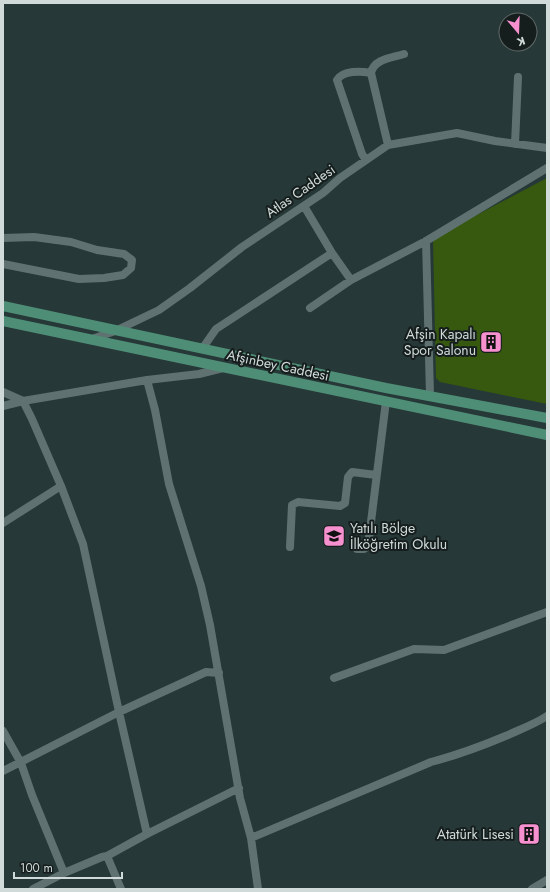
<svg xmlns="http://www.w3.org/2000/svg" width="550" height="892" font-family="Jost,sans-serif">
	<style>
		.green { fill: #36590f }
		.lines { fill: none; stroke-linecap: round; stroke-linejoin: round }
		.minor { stroke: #5f7271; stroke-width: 8 }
		.major { stroke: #4f8e76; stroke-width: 10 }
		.labels { text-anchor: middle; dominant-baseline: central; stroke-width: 4; stroke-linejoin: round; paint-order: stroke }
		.street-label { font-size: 14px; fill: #cfdad9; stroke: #161e1d }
		.poi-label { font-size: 14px; fill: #cfdad9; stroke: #161e1d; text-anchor: end }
	</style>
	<rect width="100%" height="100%" fill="#263837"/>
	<!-- green -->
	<path class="green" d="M 547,178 L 547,404 L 440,382 L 436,378 L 433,238 Z"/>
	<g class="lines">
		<!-- minor -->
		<path class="minor" d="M 515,144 L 518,77
			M 388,145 L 371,73 C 374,59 391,58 404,54
			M 366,160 L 362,154 L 337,80 C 343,70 361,71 371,73
			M 304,206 L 332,253 L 351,280
			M 3,238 L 34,237 L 71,242 L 97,250 L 124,254 L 132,260 L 131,268 L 123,275 L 104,278 L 79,279 L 3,264
			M 426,241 L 430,395
			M 310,308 L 351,280 L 426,241 L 547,168
			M 92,339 L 115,331 L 159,310 L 190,288 L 242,247 L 323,193 L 340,178 L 388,145 L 457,133 L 495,141 L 547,148
			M 202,349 L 216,329 L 332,253
			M 223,368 L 199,374 L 147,380 L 155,410 L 169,484 L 201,586 L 210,625 L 240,798 L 251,838 L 258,889
			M 3,392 L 23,401 L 147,380
			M 3,406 L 23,401 L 32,419 L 61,486 L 83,544 L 119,712 L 147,834
			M 3,523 L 61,486
			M 290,547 L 292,505 L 298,502 L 340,506 L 345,503 L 348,477 L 352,472 L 376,475
			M 357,549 L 364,549 L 368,546 L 386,401
			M 334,678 L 414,649 L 444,650 L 547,612
			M 3,731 L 21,763 L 32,795 L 64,873
			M 3,771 L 119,712 L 206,672 L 219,673
			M 251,838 L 431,762 C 458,755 482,746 508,735 C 521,729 535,724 547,716
			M 107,856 L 121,889
			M 33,889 L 64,873 L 102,857 L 107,856 L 147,834 L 239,788
			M 532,889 L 547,880"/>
		<!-- major -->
		<path class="major" d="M 3,306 L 386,388 L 547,418
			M 3,321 L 547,435"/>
	</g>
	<!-- icons -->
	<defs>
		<g id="building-square" transform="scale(1.15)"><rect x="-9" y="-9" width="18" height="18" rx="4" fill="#f690cf" stroke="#161e1d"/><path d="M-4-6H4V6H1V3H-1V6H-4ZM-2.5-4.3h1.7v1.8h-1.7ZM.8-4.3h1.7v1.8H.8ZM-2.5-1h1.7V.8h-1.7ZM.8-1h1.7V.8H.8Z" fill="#111"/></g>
		<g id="school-square" transform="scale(1.15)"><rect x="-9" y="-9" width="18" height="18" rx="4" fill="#f690cf" stroke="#161e1d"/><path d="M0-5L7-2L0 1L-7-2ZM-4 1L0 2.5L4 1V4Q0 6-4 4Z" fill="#111"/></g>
	</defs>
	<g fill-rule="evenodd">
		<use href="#building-square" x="491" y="342"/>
		<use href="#school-square" x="334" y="536"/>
		<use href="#building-square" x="529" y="834"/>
	</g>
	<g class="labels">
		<!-- street labels -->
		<g class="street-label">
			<text transform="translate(300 191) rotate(-35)">Atlas Caddesi</text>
			<text transform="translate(278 365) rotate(12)">Afşinbey Caddesi</text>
		</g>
		<!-- poi labels -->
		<g class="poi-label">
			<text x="476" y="334">Afşin Kapalı<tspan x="476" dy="16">Spor Salonu</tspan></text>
			<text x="350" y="528" text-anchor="start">Yatılı Bölge<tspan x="350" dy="16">İlköğretim Okulu</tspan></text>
			<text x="514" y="834">Atatürk Lisesi</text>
		</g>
	</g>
	<!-- border -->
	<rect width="550" height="892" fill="none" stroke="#cfdad9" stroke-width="8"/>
	<!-- north arrow -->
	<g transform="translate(518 32) rotate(161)"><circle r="19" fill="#161e1d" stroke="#606968"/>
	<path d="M0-3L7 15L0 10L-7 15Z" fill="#f690cf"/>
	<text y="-6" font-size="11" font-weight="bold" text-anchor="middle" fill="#cfdad9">K</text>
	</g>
	<!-- scale -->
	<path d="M14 872v6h108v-6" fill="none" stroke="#cfdad9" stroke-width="2"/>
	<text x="20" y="872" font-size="12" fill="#cfdad9" stroke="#161e1d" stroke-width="3" paint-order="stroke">100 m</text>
</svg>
